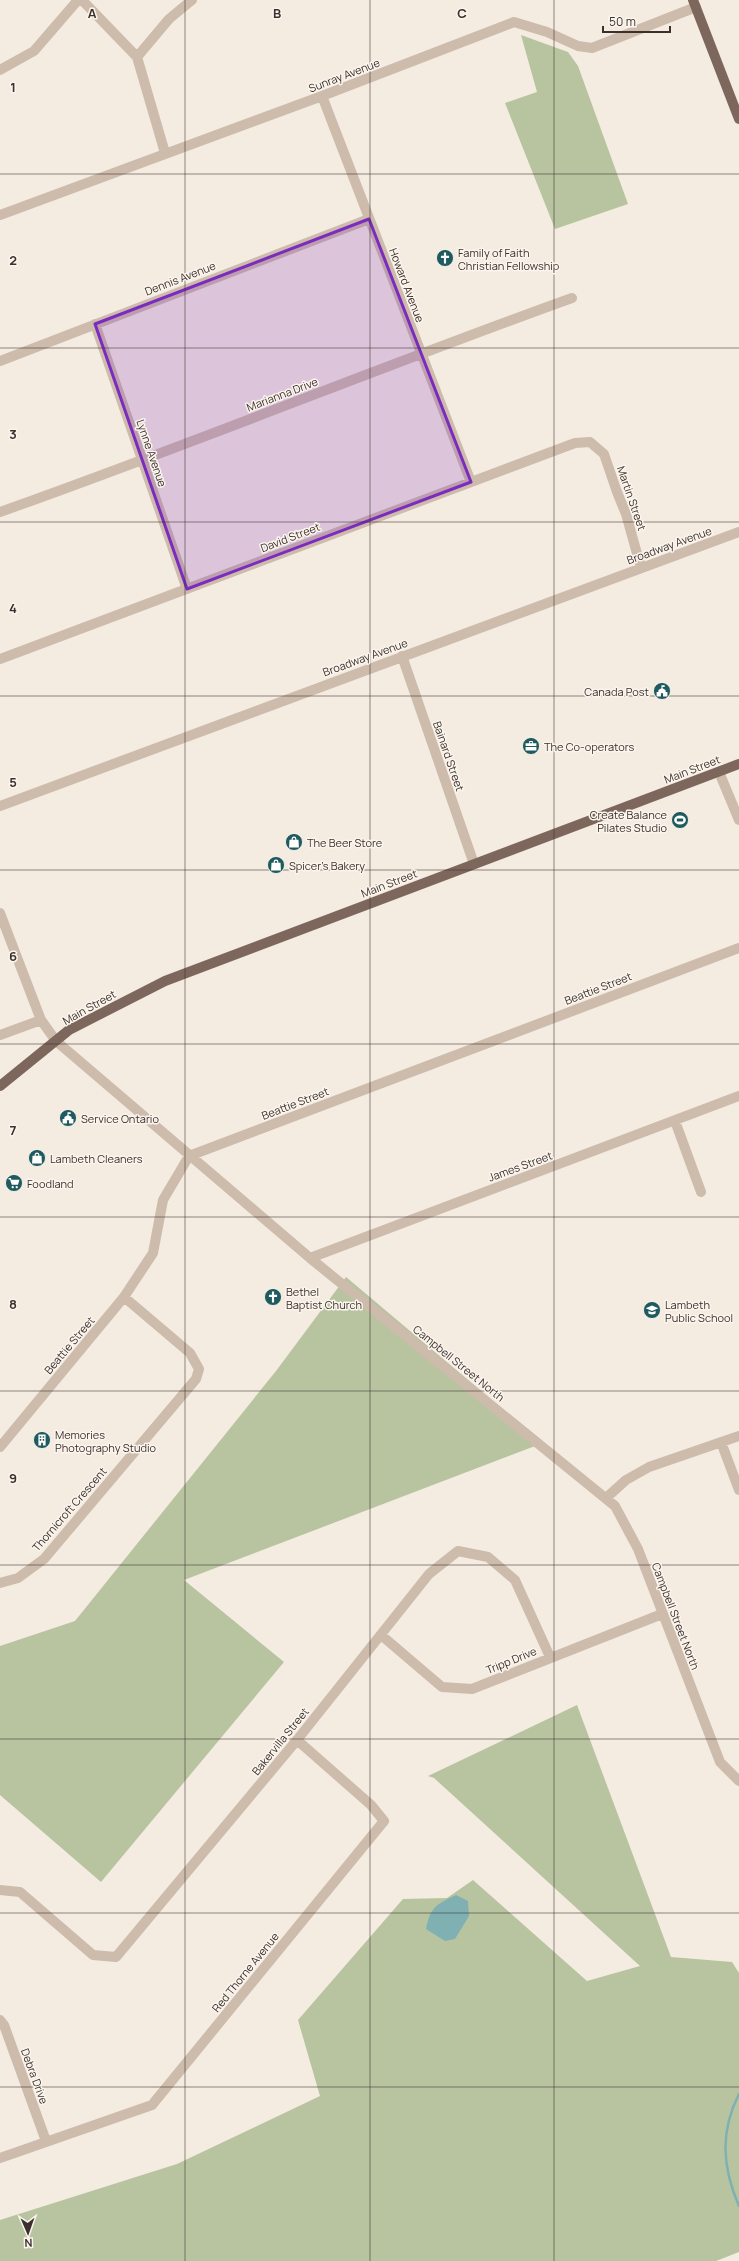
<svg xmlns="http://www.w3.org/2000/svg" width="739" height="2261" font-family="Manrope,sans-serif">
	<style>
		.green { fill: #b8c4a0 }
		.water { fill: #7fb0b2 }
		.lines { fill: none; stroke-linecap: round; stroke-linejoin: round }
		.stream { stroke: #7fb0b2; stroke-width: 2.5 }
		.minor { stroke: #cdbbac; stroke-width: 10 }
		.major { stroke: #7d675c; stroke-width: 10 }
		.marked { fill: #7b2cbf; fill-opacity: 0.2; stroke: #7b2cbf; stroke-width: 3; stroke-linejoin: round }
		.grid { fill: none; stroke: #3b302b; stroke-width: 1; stroke-opacity: 0.55 }
		.labels { text-anchor: middle; dominant-baseline: central; stroke-width: 3; stroke-linejoin: round; paint-order: stroke }
		.street-label { font-size: 11px; fill: #3b302b; stroke: #fbf5ee }
		.poi-label { font-size: 11px; fill: #3b302b; stroke: #fbf5ee; text-anchor: start }
		.grid-label { font-size: 13px; text-anchor: middle; font-weight: bold; fill: #3b302b; stroke: #fbf5ee; stroke-width: 3; stroke-linejoin: round; paint-order: stroke }
	</style>
	<rect width="100%" height="100%" fill="#f4ebe1"/>
	<!-- green -->
	<path class="green" d="M 521,35 L 568,52 L 578,66 L 628,204 L 555,229 L 505,103 L 537,92 Z
		M 346,1277 L 543,1443 L 184,1580 L 284,1662 L 101,1882 L 0,1795 L 0,1646 L 75,1621 L 276,1371 Z
		M 577,1705 L 671,1957 L 732,1962 L 739,1973 L 739,2252 L 716,2261 L 0,2261 L 0,2220 L 177,2164 L 320,2096 L 298,2020 L 403,1899 L 447,1898 L 473,1880 L 587,1981 L 640,1966 L 434,1778 L 428,1776 Z"/>
	<!-- water -->
	<path class="water" d="M 456,1895 L 468,1901 L 469,1916 L 455,1939 L 445,1941 L 426,1929 C 430,1908 436,1904 456,1895 Z"/>
	<g class="lines">
		<!-- stream -->
		<path class="stream" d="M 739,2094 C 720,2131 722,2167 739,2206"/>
		<!-- minor -->
		<path class="minor" d="M 82,0 L 137,57 L 165,153
			M 137,57 L 169,19 L 192,0
			M 0,70 L 34,51 L 78,0
			M 322,96 L 471,482
			M 0,215 L 322,96 L 514,22 L 547,32 L 578,46 L 592,48 L 696,7
			M 95,324 L 187,589
			M 0,361 L 369,219
			M 0,512 C 192,444 380,367 572,298
			M 402,656 L 474,864
			M 0,659 L 575,443 L 590,442 L 604,454 L 617,492 L 626,514 L 641,568
			M 719,772 L 739,820
			M 0,806 L 739,532
			M 0,913 L 41,1020 L 56,1041 L 310,1258 L 615,1506 L 638,1549 L 720,1762 L 739,1781
			M 0,1035 L 41,1020
			M 675,1121 L 701,1192
			M 310,1258 L 739,1096
			M 721,1442 L 739,1490
			M 0,1447 L 124,1297 L 153,1253 L 163,1200 L 189,1156 L 739,948
			M 606,1498 L 626,1480 L 649,1467 L 739,1436
			M 0,1583 L 18,1578 L 44,1559 L 196,1379 L 199,1369 L 190,1353 L 124,1297
			M 381,1635 L 442,1687 L 472,1689 L 662,1614
			M 0,1890 L 20,1892 L 93,1955 L 116,1957 L 297,1740 L 429,1574 L 458,1551 L 488,1557 L 515,1580 L 550,1657
			M 0,2020 L 4,2025 L 46,2141
			M 0,2158 L 152,2105 L 384,1821 L 371,1805 L 297,1740"/>
		<!-- major -->
		<path class="major" d="M 693,0 L 739,119
			M 0,1086 L 69,1030 L 165,981 L 739,764"/>
	</g>
	<!-- marked area -->
	<path class="marked" d="M 369,219 L 471,482 L 187,589 L 95,324 Z"/>
	<!-- grid -->
	<path class="grid" d="M 185,0 L 185,2261M 370,0 L 370,2261M 554,0 L 554,2261M 0,174 L 739,174M 0,348 L 739,348M 0,522 L 739,522M 0,696 L 739,696M 0,870 L 739,870M 0,1044 L 739,1044M 0,1217 L 739,1217M 0,1391 L 739,1391M 0,1565 L 739,1565M 0,1739 L 739,1739M 0,1913 L 739,1913M 0,2087 L 739,2087"/>
	<!-- icons -->
	<defs>
		<g id="church-disc" transform="scale(0.9)"><circle r="9.5" fill="#1f5a5e" stroke="#fbf5ee"/><path d="M-1.2-6h2.4v3.5h3.3v2.4h-3.3V6h-2.4V-.1h-3.3v-2.4h3.3Z" fill="#fff"/></g>
		<g id="civic-disc" transform="scale(0.9)"><circle r="9.5" fill="#1f5a5e" stroke="#fbf5ee"/><path d="M-.6-6.5H3V-4.5H.6V-3L4-1V1h2V6H-6V1h2V-1L-.6-3ZM-1.2 2.5V6h2.4V2.5Z" fill="#fff"/></g>
		<g id="office-disc" transform="scale(0.9)"><circle r="9.5" fill="#1f5a5e" stroke="#fbf5ee"/><path d="M-6-3h4V-5.5h4V-3h4V5H-6ZM-1-4.5V-3h2v-1.5ZM-6 0V1H6V0Z" fill="#fff"/></g>
		<g id="stadium-disc" transform="scale(0.9)"><circle r="9.5" fill="#1f5a5e" stroke="#fbf5ee"/><path d="M0-5a6.5 5 0 1 0 0 10a6.5 5 0 1 0 0-10ZM-3.5-1.8h7v3.6h-7Z" fill="#fff"/></g>
		<g id="shop-disc" transform="scale(0.9)"><circle r="9.5" fill="#1f5a5e" stroke="#fbf5ee"/><path d="M-5-2.5h2.3a2.7 3.5 0 0 1 5.4 0H5L5.5 6h-11ZM-1.5-2.5h3a1.5 2.3 0 0 0-3 0Z" fill="#fff"/></g>
		<g id="supermarket-disc" transform="scale(0.9)"><circle r="9.5" fill="#1f5a5e" stroke="#fbf5ee"/><path d="M-6-5.5h2.5l.6 2H6L4.5 2H-2.5L-4.4-4H-6ZM-1.5 3.2a1.3 1.3 0 1 0 .1 0ZM3 3.2a1.3 1.3 0 1 0 .1 0Z" fill="#fff"/></g>
		<g id="school-disc" transform="scale(0.9)"><circle r="9.5" fill="#1f5a5e" stroke="#fbf5ee"/><path d="M0-5L7-2L0 1L-7-2ZM-4 1L0 2.5L4 1V4Q0 6-4 4Z" fill="#fff"/></g>
		<g id="building-disc" transform="scale(0.9)"><circle r="9.5" fill="#1f5a5e" stroke="#fbf5ee"/><path d="M-4-6H4V6H1V3H-1V6H-4ZM-2.5-4.3h1.7v1.8h-1.7ZM.8-4.3h1.7v1.8H.8ZM-2.5-1h1.7V.8h-1.7ZM.8-1h1.7V.8H.8Z" fill="#fff"/></g>
	</defs>
	<g fill-rule="evenodd">
		<use href="#church-disc" x="445" y="258"/>
		<use href="#civic-disc" x="662" y="691"/>
		<use href="#office-disc" x="531" y="746"/>
		<use href="#stadium-disc" x="680" y="820"/>
		<use href="#shop-disc" x="294" y="842"/>
		<use href="#shop-disc" x="276" y="865"/>
		<use href="#civic-disc" x="68" y="1118"/>
		<use href="#shop-disc" x="37" y="1158"/>
		<use href="#supermarket-disc" x="14" y="1183"/>
		<use href="#church-disc" x="273" y="1297"/>
		<use href="#school-disc" x="652" y="1310"/>
		<use href="#building-disc" x="42" y="1440"/>
	</g>
	<g class="labels">
		<!-- street labels -->
		<g class="street-label">
			<text transform="translate(344 75) rotate(-21)">Sunray Avenue</text>
			<text transform="translate(180 278) rotate(-21)">Dennis Avenue</text>
			<text transform="translate(407 285) rotate(69)">Howard Avenue</text>
			<text transform="translate(282 394) rotate(-21)">Marianna Drive</text>
			<text transform="translate(152 453) rotate(71)">Lynne Avenue</text>
			<text transform="translate(632 498) rotate(71)">Martin Street</text>
			<text transform="translate(290 537) rotate(-21)">David Street</text>
			<text transform="translate(669 545) rotate(-20)">Broadway Avenue</text>
			<text transform="translate(365 657) rotate(-20)">Broadway Avenue</text>
			<text transform="translate(449 756) rotate(71)">Bainard Street</text>
			<text transform="translate(692 769) rotate(-21)">Main Street</text>
			<text transform="translate(389 883) rotate(-21)">Main Street</text>
			<text transform="translate(598 988) rotate(-21)">Beattie Street</text>
			<text transform="translate(89 1007) rotate(-29)">Main Street</text>
			<text transform="translate(295 1103) rotate(-21)">Beattie Street</text>
			<text transform="translate(520 1166) rotate(-20)">James Street</text>
			<text transform="translate(69 1345) rotate(-50)">Beattie Street</text>
			<text transform="translate(459 1363) rotate(39)">Campbell Street North</text>
			<text transform="translate(69 1509) rotate(-49)">Thornicroft Crescent</text>
			<text transform="translate(676 1616) rotate(69)">Campbell Street North</text>
			<text transform="translate(511 1660) rotate(-22)">Tripp Drive</text>
			<text transform="translate(280 1741) rotate(-51)">Bakervilla Street</text>
			<text transform="translate(245 1972) rotate(-51)">Red Thorne Avenue</text>
			<text transform="translate(35 2076) rotate(70)">Debra Drive</text>
		</g>
		<!-- poi labels -->
		<g class="poi-label">
			<text x="458" y="252">Family of Faith<tspan x="458" dy="13">Christian Fellowship</tspan></text>
			<text x="649" y="691" text-anchor="end">Canada Post</text>
			<text x="544" y="746">The Co-operators</text>
			<text x="667" y="814" text-anchor="end">Create Balance<tspan x="667" dy="13">Pilates Studio</tspan></text>
			<text x="307" y="842">The Beer Store</text>
			<text x="289" y="865">Spicer's Bakery</text>
			<text x="81" y="1118">Service Ontario</text>
			<text x="50" y="1158">Lambeth Cleaners</text>
			<text x="27" y="1183">Foodland</text>
			<text x="286" y="1291">Bethel<tspan x="286" dy="13">Baptist Church</tspan></text>
			<text x="665" y="1304">Lambeth<tspan x="665" dy="13">Public School</tspan></text>
			<text x="55" y="1434">Memories<tspan x="55" dy="13">Photography Studio</tspan></text>
		</g>
	</g>
	<g class="grid-label">
		<text x="92" y="18">A</text>
		<text x="277" y="18">B</text>
		<text x="462" y="18">C</text>
		<text x="13" y="92">1</text>
		<text x="13" y="265">2</text>
		<text x="13" y="439">3</text>
		<text x="13" y="613">4</text>
		<text x="13" y="787">5</text>
		<text x="13" y="961">6</text>
		<text x="13" y="1135">7</text>
		<text x="13" y="1309">8</text>
		<text x="13" y="1483">9</text>
	</g>
	<!-- north arrow -->
	<g transform="translate(28 2233) rotate(178)" stroke="#fbf5ee" stroke-width="3" paint-order="stroke">
	<path d="M0-3L7 15L0 10L-7 15Z" fill="#3b302b"/>
	<text y="-6" font-size="11" font-weight="bold" text-anchor="middle" fill="#3b302b">N</text>
	</g>
	<!-- scale -->
	<path d="M603 26v6h67v-6" fill="none" stroke="#3b302b" stroke-width="2"/>
	<text x="609" y="26" font-size="12" fill="#3b302b" stroke="#fbf5ee" stroke-width="3" paint-order="stroke">50 m</text>
</svg>
